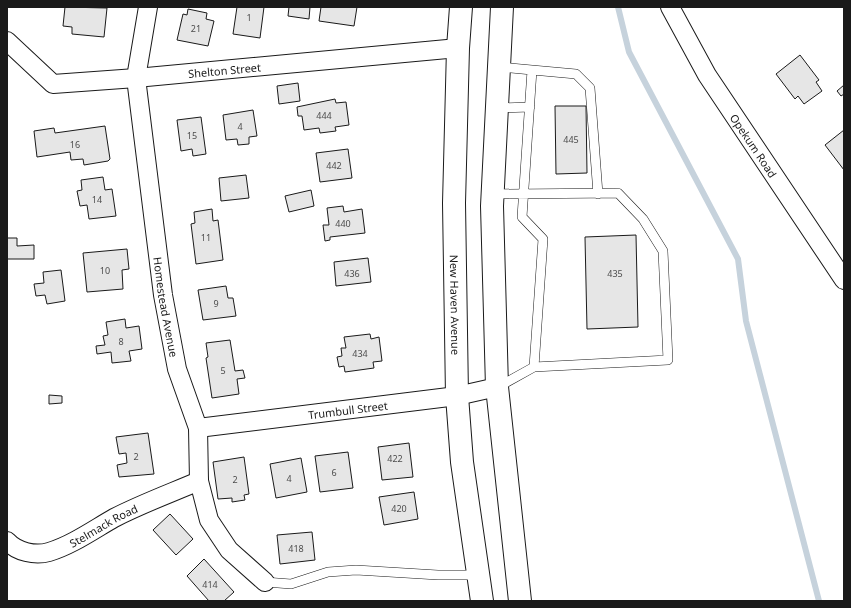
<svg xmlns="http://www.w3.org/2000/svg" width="851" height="608" font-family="'Noto Sans',sans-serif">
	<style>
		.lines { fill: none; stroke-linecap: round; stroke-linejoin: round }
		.stream { stroke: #c6d2dc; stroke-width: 6 }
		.building { fill: #e6e6e6; stroke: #1a1a1a }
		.service-casing { stroke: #1a1a1a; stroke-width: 10 }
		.minor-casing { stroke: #1a1a1a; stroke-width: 20 }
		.trunk-casing { stroke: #1a1a1a; stroke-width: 24 }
		.service { stroke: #fff; stroke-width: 9 }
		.minor { stroke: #fff; stroke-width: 18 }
		.trunk { stroke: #fff; stroke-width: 22 }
		.labels { text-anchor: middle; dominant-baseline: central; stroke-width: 3; stroke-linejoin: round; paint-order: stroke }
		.number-label { font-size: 9px; fill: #4d4d4d }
		.street-label { font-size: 11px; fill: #1a1a1a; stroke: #fff }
	</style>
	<rect width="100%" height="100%" fill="#fff"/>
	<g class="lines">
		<!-- stream -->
		<path class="stream" d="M 618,7 L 629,52 L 738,259 L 746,321 L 819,601"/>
	</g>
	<!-- building -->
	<path class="building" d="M 65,7 L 107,8 L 104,37 L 72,34 L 72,27 L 63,26 Z
		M 237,7 L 264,7 L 260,38 L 233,34 Z
		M 289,7 L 310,7 L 309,19 L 288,16 Z
		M 321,7 L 357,7 L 354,26 L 319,21 Z
		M 188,9 L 207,13 L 206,19 L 214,21 L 208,46 L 177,40 L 183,14 L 187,15 Z
		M 800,55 L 819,80 L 816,82 L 822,91 L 804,104 L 798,96 L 795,99 L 776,74 Z
		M 298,83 L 300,101 L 279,104 L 277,86 Z
		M 844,85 L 844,94 L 841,96 L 837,91 Z
		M 335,99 L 336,103 L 346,102 L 349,125 L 335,127 L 336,131 L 320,133 L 319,128 L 304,130 L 302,116 L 298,116 L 297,107 Z
		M 555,106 L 586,106 L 587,173 L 556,174 Z
		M 253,110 L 257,136 L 249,137 L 249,144 L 238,145 L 237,139 L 226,140 L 223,115 Z
		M 201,117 L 206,154 L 193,156 L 192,149 L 181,151 L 177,120 Z
		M 105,126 L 110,159 L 108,161 L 84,165 L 83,159 L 71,160 L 70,152 L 37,157 L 34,131 L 54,128 L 55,133 Z
		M 844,130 L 844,170 L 825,145 Z
		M 348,149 L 352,178 L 320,182 L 316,153 Z
		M 246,175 L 249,198 L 221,201 L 219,178 Z
		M 103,177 L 105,190 L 112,189 L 116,216 L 89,219 L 87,205 L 80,206 L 77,191 L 82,190 L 81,180 Z
		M 311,190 L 314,206 L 289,212 L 285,196 Z
		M 343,206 L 344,212 L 362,209 L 365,233 L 330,237 L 330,240 L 325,241 L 323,225 L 329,225 L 327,208 Z
		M 212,209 L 213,221 L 218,220 L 223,260 L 196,264 L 191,224 L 195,223 L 194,212 Z
		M 636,235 L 638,327 L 587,329 L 585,237 Z
		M 7,238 L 17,238 L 17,246 L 34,245 L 34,259 L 7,259 Z
		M 127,249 L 129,269 L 122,270 L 123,289 L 87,292 L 83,253 Z
		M 368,258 L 371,282 L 336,286 L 334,262 Z
		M 61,270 L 65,301 L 47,304 L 45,295 L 36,296 L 34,284 L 44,283 L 43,272 Z
		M 226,286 L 228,298 L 233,298 L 236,316 L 203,320 L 198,290 Z
		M 125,319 L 126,328 L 139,326 L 142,349 L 129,351 L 131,361 L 112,363 L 111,352 L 97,354 L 96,346 L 105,345 L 103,336 L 108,335 L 106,322 Z
		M 370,334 L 371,339 L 379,337 L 382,361 L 373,362 L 374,368 L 345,372 L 344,366 L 339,367 L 337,357 L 342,356 L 341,348 L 346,348 L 344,337 Z
		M 230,340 L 235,371 L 243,370 L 245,378 L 237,379 L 239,394 L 212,398 L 206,358 L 208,357 L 206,343 Z
		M 49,395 L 62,396 L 62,403 L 49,404 Z
		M 148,433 L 154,474 L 119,477 L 117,465 L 127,463 L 126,453 L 119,454 L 116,437 Z
		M 409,443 L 413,477 L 382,480 L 378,447 Z
		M 348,452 L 353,488 L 320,492 L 315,456 Z
		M 244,457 L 249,494 L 244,495 L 245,500 L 232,502 L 232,498 L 218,499 L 213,462 Z
		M 301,458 L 307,492 L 276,498 L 270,464 Z
		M 414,492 L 418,519 L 384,525 L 379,497 Z
		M 170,514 L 193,539 L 176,555 L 153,530 Z
		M 312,532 L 315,560 L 280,564 L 277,535 Z
		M 204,559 L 234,592 L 224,601 L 209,601 L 187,576 Z"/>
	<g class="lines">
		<!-- service casing -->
		<g class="service-casing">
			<path id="service" d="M 499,67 L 532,70
				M 497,108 L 530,107
				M 493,194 L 618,193 L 643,219 L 663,251 L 668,360 L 534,367 L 498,387
				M 534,367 L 543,239 L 522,217 L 532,70 L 576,74 L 590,88 L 598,194
				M 265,582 L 291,584 L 328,572 L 356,570 L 438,575 L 478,575"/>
		</g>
		<!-- minor casing -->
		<g class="minor-casing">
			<g id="minor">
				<path id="s1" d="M 148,7 L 136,78 L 163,295 L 177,369 L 198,428 L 199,481 L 209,520 L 229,550 L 265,582"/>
				<path id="s2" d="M 670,7 L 707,75 L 844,280"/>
				<path id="s3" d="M 7,41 L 53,84 L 136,78 L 458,48"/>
				<path id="s4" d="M 198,428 L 457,396 L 497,387"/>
				<path id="s5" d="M 7,541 C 17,552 35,556 49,552 C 72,545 93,530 114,518 C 141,504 171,493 199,481"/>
			</g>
		</g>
		<!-- trunk casing -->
		<g class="trunk-casing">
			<g id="trunk">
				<path id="s6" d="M 461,7 L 458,48 L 454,203 L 457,396 L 462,462 L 482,601"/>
				<path d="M 502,7 L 492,206 L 497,387 L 520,601"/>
			</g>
		</g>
		<!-- service -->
		<use href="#service" class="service"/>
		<!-- minor -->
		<use href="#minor" class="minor"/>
		<!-- trunk -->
		<use href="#trunk" class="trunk"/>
	</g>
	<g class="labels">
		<!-- number labels -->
		<g class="number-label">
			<text x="249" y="17">1</text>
			<text x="196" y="28">21</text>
			<text x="324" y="115">444</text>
			<text x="240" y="126">4</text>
			<text x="192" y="135">15</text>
			<text x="571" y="139">445</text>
			<text x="75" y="144">16</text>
			<text x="334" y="165">442</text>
			<text x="97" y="199">14</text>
			<text x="343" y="223">440</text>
			<text x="206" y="237">11</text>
			<text x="105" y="270">10</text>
			<text x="352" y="273">436</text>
			<text x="615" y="273">435</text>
			<text x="216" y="303">9</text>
			<text x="121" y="341">8</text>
			<text x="360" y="353">434</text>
			<text x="223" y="370">5</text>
			<text x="136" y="456">2</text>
			<text x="395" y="458">422</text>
			<text x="334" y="472">6</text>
			<text x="289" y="478">4</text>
			<text x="235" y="479">2</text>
			<text x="399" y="508">420</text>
			<text x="296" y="548">418</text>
			<text x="210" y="584">414</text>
		</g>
		<!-- street labels -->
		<g class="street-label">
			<text stroke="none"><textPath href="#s3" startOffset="235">Shelton Street</textPath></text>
			<text stroke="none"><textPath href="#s2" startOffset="162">Opekum Road</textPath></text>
			<text stroke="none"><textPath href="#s6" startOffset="298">New Haven Avenue</textPath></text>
			<text stroke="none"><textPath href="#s1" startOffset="303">Homestead Avenue</textPath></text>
			<text stroke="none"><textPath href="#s4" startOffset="151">Trumbull Street</textPath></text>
			<text stroke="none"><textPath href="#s5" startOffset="106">Stelmack Road</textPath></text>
		</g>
	</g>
	<!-- border -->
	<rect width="851" height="608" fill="none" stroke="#1a1a1a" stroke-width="16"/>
</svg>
